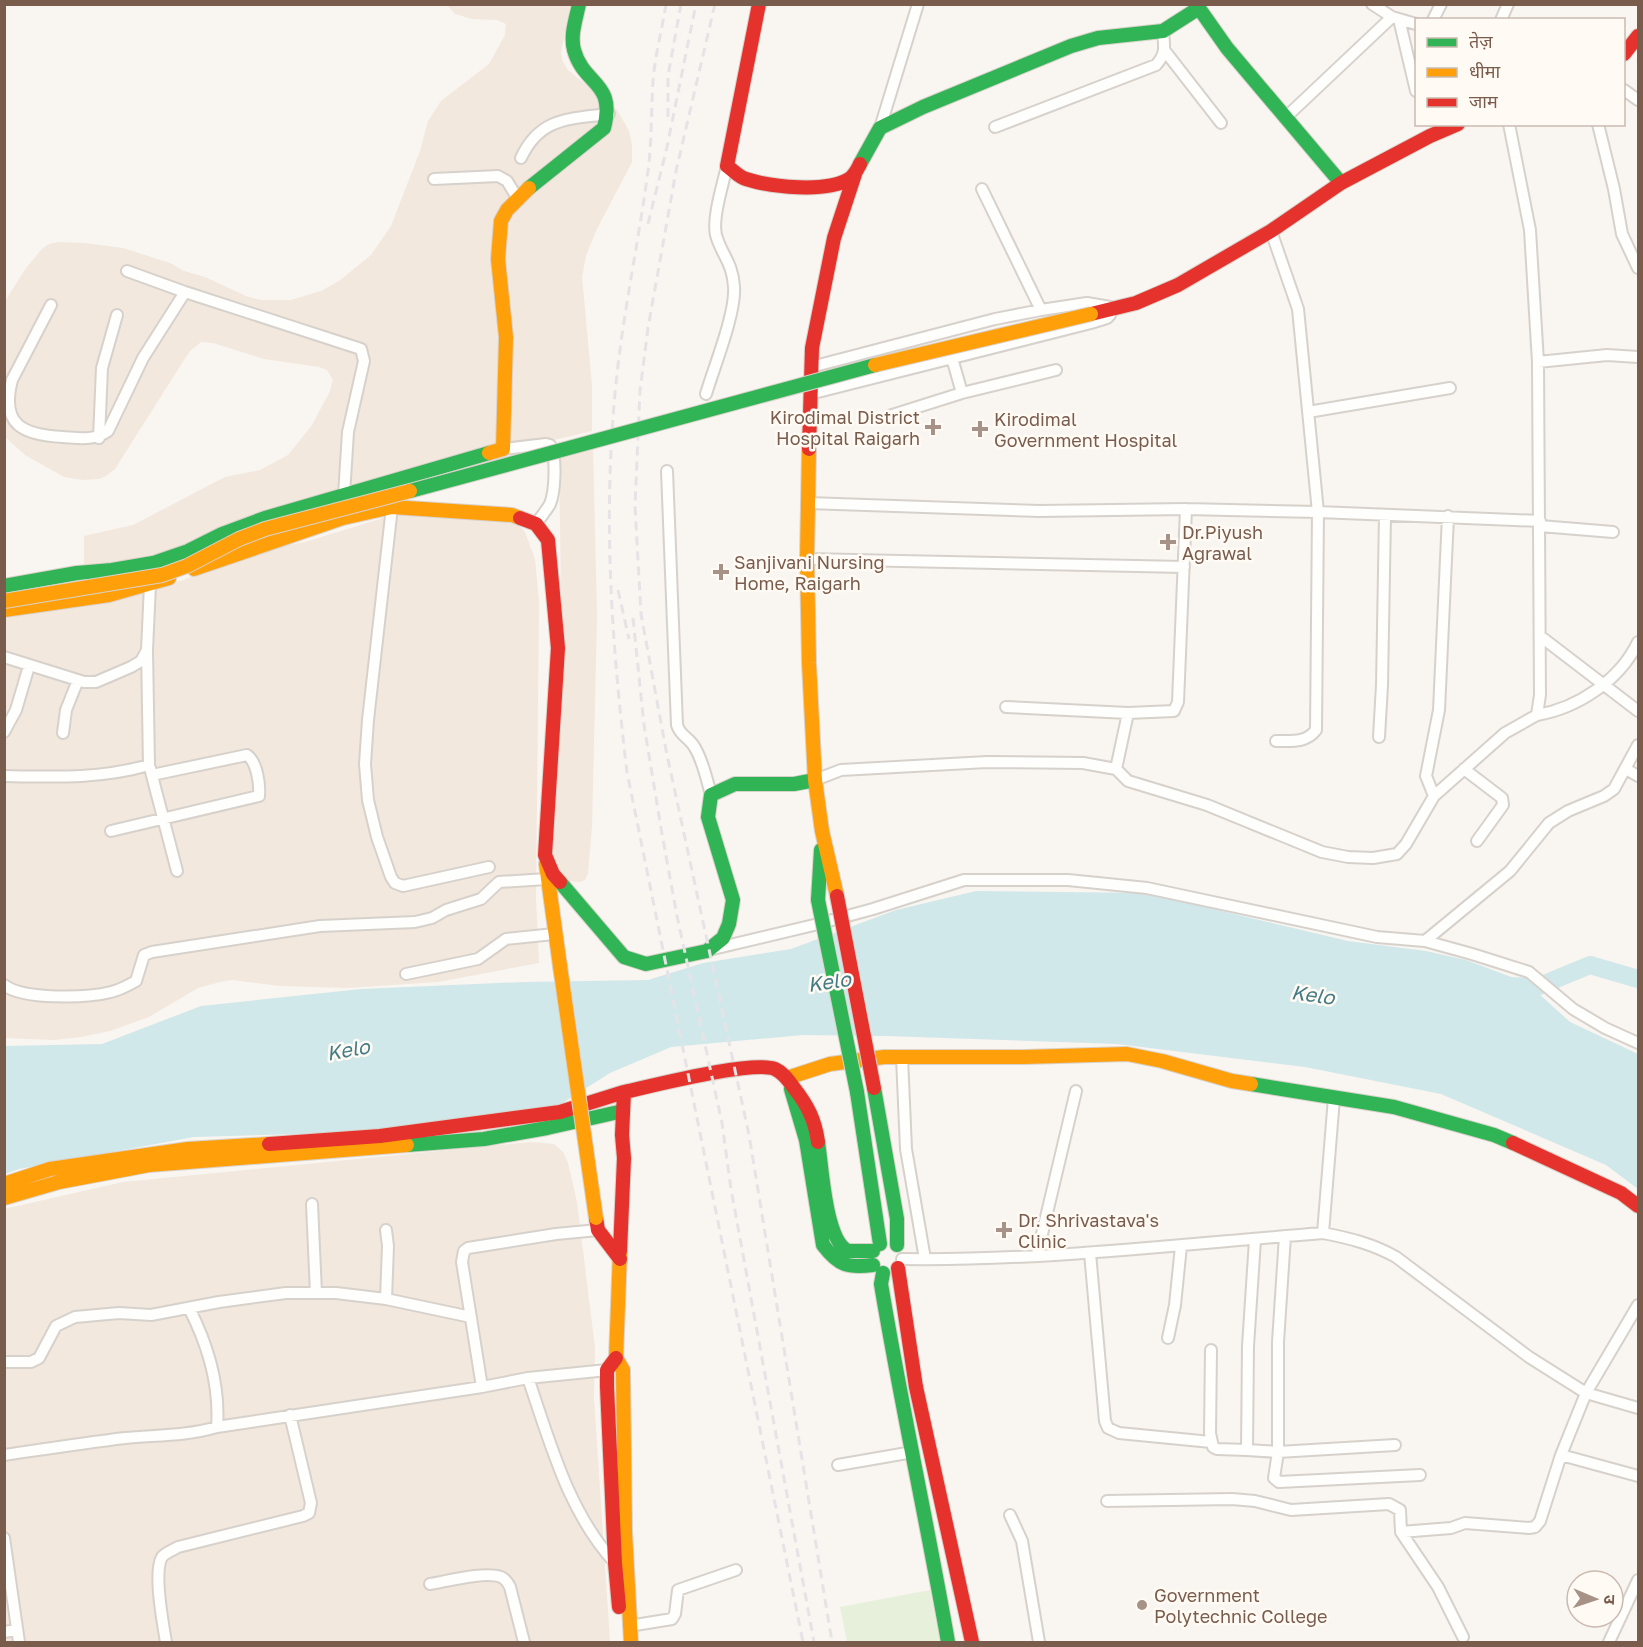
<svg xmlns="http://www.w3.org/2000/svg" width="1643" height="1647" font-family="'Golos Text','Noto Sans Devanagari',sans-serif">
	<style>
		.residential { fill: #f2e8de }
		.green { fill: #e7f0db }
		.water { fill: #d0e8ea }
		.lines { fill: none; stroke-linecap: round; stroke-linejoin: round }
		.river { stroke: #d0e8ea; stroke-width: 18 }
		.street-casing { stroke: #d7d1cb; stroke-width: 14 }
		.fast-casing { stroke: #d9d2cb; stroke-width: 16 }
		.slow-casing { stroke: #d9d2cb; stroke-width: 16 }
		.jam-casing { stroke: #d9d2cb; stroke-width: 16 }
		.street { stroke: #fefefd; stroke-width: 10 }
		.fast { stroke: #30b455; stroke-width: 14 }
		.slow { stroke: #ff9f0a; stroke-width: 14 }
		.jam { stroke: #e5322d; stroke-width: 14 }
		.rail { stroke: #e6e3e7; stroke-width: 3; stroke-dasharray: 9 6; stroke-linecap: butt }
		.fast-bridge-casing { stroke: #d9d2cb; stroke-width: 16; stroke-linecap: butt }
		.slow-bridge-casing { stroke: #d9d2cb; stroke-width: 16; stroke-linecap: butt }
		.jam-bridge-casing { stroke: #d9d2cb; stroke-width: 16; stroke-linecap: butt }
		.fast-bridge { stroke: #30b455; stroke-width: 14 }
		.slow-bridge { stroke: #ff9f0a; stroke-width: 14 }
		.jam-bridge { stroke: #e5322d; stroke-width: 14 }
		.poi-dot { fill: #a69286; stroke: #fffaf3; stroke-width: 2 }
		.labels { text-anchor: middle; dominant-baseline: central; stroke-width: 5; stroke-linejoin: round; paint-order: stroke }
		.poi-label { font-size: 18px; fill: #7a5c4d; stroke: #fffaf3; text-anchor: start }
		.water-label { font-size: 20px; font-style: italic; fill: #437c86; stroke: #fffaf3 }
	</style>
	<rect width="100%" height="100%" fill="#f9f5f0"/>
	<!-- residential -->
	<path class="residential" d="M 447,5 L 570,5 L 561,53 L 563,62 L 568,70 L 617,110 L 629,131 L 632,145 L 632,162 L 596,231 L 586,256 L 582,277 L 592,386 L 592,431 L 414,473 L 161,553 L 97,566 L 84,566 L 84,536 L 133,525 L 225,477 L 260,470 L 288,455 L 312,425 L 329,393 L 333,380 L 327,370 L 319,367 L 264,359 L 213,343 L 201,342 L 190,351 L 184,360 L 115,469 L 106,476 L 99,479 L 83,480 L 64,477 L 25,455 L 5,437 L 5,301 L 26,268 L 42,249 L 49,244 L 59,242 L 85,243 L 123,248 L 170,263 L 184,271 L 205,277 L 246,296 L 261,300 L 291,300 L 321,291 L 339,281 L 371,255 L 391,226 L 420,151 L 428,121 L 441,101 L 489,64 L 505,35 L 506,24 L 497,20 L 472,19 L 455,14 Z
		M 593,449 L 597,617 L 592,826 L 588,873 L 585,880 L 579,882 L 570,881 L 561,873 L 555,861 L 552,846 L 562,657 L 559,458 Z
		M 486,513 L 520,526 L 525,532 L 535,559 L 539,602 L 536,898 L 539,963 L 438,982 L 348,988 L 280,986 L 232,980 L 220,982 L 198,988 L 149,1017 L 110,1031 L 81,1037 L 54,1040 L 5,1038 L 4,614 L 139,592 L 184,580 L 243,553 L 305,542 L 396,514 Z
		M 531,1142 L 554,1144 L 563,1152 L 568,1163 L 577,1202 L 595,1348 L 594,1398 L 610,1642 L 5,1642 L 4,1209 L 123,1182 Z"/>
	<!-- green -->
	<path class="green" d="M 930,1590 L 940,1642 L 847,1642 L 840,1607 Z"/>
	<!-- water -->
	<path class="water" d="M 976,891 L 1146,893 L 1348,941 L 1426,951 L 1466,960 L 1527,983 L 1570,1022 L 1638,1054 L 1638,1189 L 1606,1165 L 1441,1094 L 1305,1067 L 1117,1044 L 885,1036 L 803,1035 L 671,1047 L 610,1073 L 548,1112 L 427,1130 L 194,1137 L 19,1169 L 5,1174 L 5,1046 L 102,1044 L 201,1006 L 361,989 L 524,982 L 648,980 L 703,963 L 791,949 L 896,910 Z"/>
	<g class="lines">
		<!-- river -->
		<path class="river" d="M 1508,986 L 1537,987 L 1590,965 L 1638,979"/>
		<!-- street casing -->
		<g class="street-casing">
			<path id="street" d="M 1372,4 L 1392,17 L 1416,24
				M 1399,19 L 1416,91
				M 1433,20 L 1441,4
				M 1501,20 L 1508,4
				M 1165,51 L 1221,123
				M 1624,90 L 1638,100
				M 1285,118 L 1392,17
				M 1598,124 L 1614,189 L 1622,234 L 1638,268
				M 995,127 L 1156,65 C 1167,53 1164,46 1163,31
				M 880,128 L 918,4
				M 521,158 C 540,117 569,119 609,114
				M 434,179 L 498,176 L 507,181 L 518,199
				M 982,189 L 1041,310 L 1087,303 L 1110,307
				M 1271,231 L 1298,309 L 1318,512 L 1316,730 C 1306,743 1292,741 1276,741
				M 127,271 L 185,292 L 361,349 L 364,361 L 348,432 L 344,495
				M 51,305 L 12,380 C 0,426 24,435 63,437 C 79,438 94,441 108,431 L 143,358 L 185,292
				M 952,358 L 962,393
				M 1538,362 L 1607,355 L 1638,357
				M 811,367 L 995,319 L 1041,310
				M 706,394 C 714,367 736,313 734,287 C 733,263 721,254 716,235 C 712,218 723,184 727,166
				M 810,394 L 1091,323 L 1107,318 L 1110,315
				M 1308,412 L 1450,388
				M 889,416 L 962,393 L 1056,370
				M 99,438 L 102,368 L 117,315
				M 503,449 L 546,444 L 550,445 C 557,456 555,492 550,504 C 546,511 540,518 536,524
				M 667,471 L 677,725 C 680,736 690,738 695,748 C 703,761 707,780 711,795
				M 808,503 L 1040,511 L 1186,509 L 1318,512 L 1540,521
				M 392,507 L 368,720 L 365,764 L 368,800 L 377,837 L 391,877 L 395,883 L 403,886 L 489,867
				M 1540,526 L 1613,532
				M 807,559 L 1184,567
				M 1540,636 L 1638,711
				M 4,657 L 84,682 L 96,682 L 131,667 L 141,661 L 147,650 L 150,585
				M 1006,707 L 1128,713 L 1174,711 L 1178,702 L 1186,509
				M 1537,715 C 1578,708 1620,680 1638,642
				M 4,732 L 16,710 L 29,666
				M 63,733 L 66,710 L 78,680
				M 1379,737 L 1382,685 L 1385,515
				M 150,768 L 177,871
				M 1116,769 L 1128,713
				M 1464,769 L 1502,798 L 1503,805 L 1477,841
				M 1626,769 L 1638,776
				M 4,776 C 53,777 101,779 149,765 L 147,650
				M 815,780 L 841,770 L 987,762 L 1083,763 L 1116,769 L 1128,781 L 1207,805 L 1322,852 L 1348,857 L 1373,858 L 1397,854 L 1406,844 L 1434,796 L 1505,733 L 1537,715 L 1540,695 L 1538,362 L 1530,230 L 1509,124
				M 1434,796 L 1426,776 L 1439,710 L 1448,516
				M 111,831 L 259,796 C 260,784 257,762 247,755 L 152,775
				M 1425,941 L 1510,871 L 1549,823 L 1568,811 L 1604,796 L 1614,789 L 1638,745
				M 713,949 L 814,925 L 873,909 L 964,880 L 1068,880 L 1147,888 L 1377,937 L 1425,941 L 1472,954 L 1529,972 L 1573,1009 L 1605,1028 L 1638,1043
				M 406,974 L 478,959 L 506,939 L 554,934
				M 4,985 C 23,1000 87,998 111,992 C 119,990 129,985 136,981 L 144,955 L 152,952 L 320,926 L 415,922 L 432,918 L 446,910 L 481,899 L 499,882 L 547,879
				M 902,1057 L 906,1149 L 925,1259
				M 312,1204 L 316,1293
				M 386,1230 L 388,1246 L 386,1299
				M 1323,1233 L 1334,1098
				M 1285,1236 L 1278,1342 L 1278,1452 L 1395,1445
				M 1255,1240 L 1248,1346 L 1247,1450 L 1278,1452 L 1274,1478 L 1279,1482 L 1420,1475
				M 1090,1253 L 1105,1421 L 1108,1428 L 1119,1433 L 1211,1442
				M 1037,1255 L 1076,1091
				M 902,1259 C 1043,1261 1183,1244 1323,1233 C 1349,1238 1373,1244 1396,1257 L 1529,1357 L 1586,1393 L 1638,1408
				M 189,1308 C 208,1345 220,1386 217,1427
				M 1168,1338 L 1175,1305 L 1181,1246
				M 1211,1350 L 1210,1433 L 1213,1447 L 1217,1449 L 1247,1450
				M 4,1362 L 31,1362 L 39,1358 L 56,1326 L 75,1317 L 119,1313 L 151,1315 L 219,1302 L 286,1293 L 336,1293 L 386,1299 L 471,1317
				M 528,1378 C 550,1442 568,1512 615,1563
				M 482,1387 L 462,1262 L 464,1251 L 468,1248 L 556,1234 L 598,1230
				M 4,1455 C 45,1449 84,1443 125,1438 C 157,1435 186,1436 217,1427 L 482,1387 L 528,1378 L 607,1370
				M 1561,1455 L 1638,1476
				M 838,1465 L 913,1452
				M 1107,1501 L 1232,1499 L 1255,1501 L 1291,1510 L 1389,1504 L 1400,1510 L 1401,1532 L 1451,1528 L 1465,1523 L 1529,1528 L 1535,1527 L 1540,1521 L 1561,1455 L 1586,1393 L 1638,1305
				M 1010,1515 L 1022,1541 L 1039,1642
				M 1401,1532 L 1438,1587 L 1463,1637
				M 4,1538 L 19,1642
				M 430,1584 C 448,1581 485,1571 501,1577 C 506,1579 508,1583 510,1587 L 524,1642
				M 629,1626 L 672,1619 L 675,1614 L 678,1590 L 736,1570
				M 4,1632 L 17,1630
				M 166,1642 C 163,1624 153,1572 162,1557 C 165,1553 173,1550 178,1547 L 303,1516 L 309,1513 L 311,1503 L 290,1415
				M 1609,1642 L 1638,1580"/>
		</g>
		<!-- fast casing -->
		<g class="fast-casing">
			<path id="fast" d="M 1196,4 L 1227,48 L 1341,183
				M 860,164 L 880,128 L 923,107 L 1071,46 L 1098,38 L 1163,31 L 1199,8
				M 529,188 L 604,128 C 616,81 584,86 574,50 C 570,35 576,19 579,4
				M 4,586 L 77,573 L 112,570 L 153,563 L 188,551 L 222,534 L 265,518 L 489,453
				M 560,882 L 624,957 L 646,964 L 707,951 L 723,938 L 729,924 L 733,900 L 708,817 L 711,795 L 735,784 L 794,784 L 815,780
				M 818,900 L 821,850
				M 1251,1084 L 1394,1107 L 1494,1135 L 1513,1143
				M 874,1088 L 897,1219 L 897,1245
				M 791,1089 L 806,1140 L 823,1245 C 839,1266 848,1268 873,1265
				M 857,1092 L 880,1244
				M 818,1142 C 822,1167 825,1240 848,1251 L 873,1251
				M 407,1145 L 484,1139 L 547,1128 L 623,1111
				M 883,1273 L 881,1284 C 901,1404 927,1522 948,1642"/>
		</g>
		<!-- slow casing -->
		<g class="slow-casing">
			<path id="slow" d="M 809,449 L 807,559 L 809,663 L 815,780 L 822,831 L 837,896
				M 489,453 L 503,449 L 506,337 L 498,259 L 501,221 L 507,210 L 529,188
				M 194,569 L 343,518 L 392,507 L 512,515 L 520,518
				M 4,610 L 109,595 L 169,578
				M 546,864 L 560,966
				M 787,1078 L 830,1064 L 884,1057 L 1024,1057 L 1127,1054 L 1162,1061 L 1232,1081 L 1251,1084
				M 4,1184 L 50,1169 L 188,1149 L 269,1144
				M 4,1198 L 59,1182 L 149,1165 L 407,1145
				M 620,1251 L 616,1358 L 623,1370 L 625,1532 L 631,1642"/>
		</g>
		<!-- jam casing -->
		<g class="jam-casing">
			<path id="jam" d="M 759,4 L 727,166 C 733,170 739,177 746,179 C 771,187 826,193 849,179 C 855,175 857,170 860,164
				M 1624,54 L 1638,36
				M 1091,314 L 1136,303 L 1178,285 L 1271,231 L 1341,183 L 1430,136 L 1458,124
				M 809,449 L 812,348 L 834,238 L 855,174
				M 520,518 L 536,524 L 548,540 L 558,648 L 545,855 L 553,874 L 560,882
				M 1513,1143 L 1621,1193 L 1638,1206
				M 269,1144 L 380,1136 L 560,1112 L 624,1092
				M 596,1218 L 598,1230 L 620,1259
				M 620,1251 L 624,1158 L 622,1135 L 624,1092 C 652,1086 752,1060 775,1069 C 784,1073 789,1081 794,1088 C 808,1106 815,1120 818,1142
				M 898,1268 L 916,1387 L 972,1642
				M 616,1358 L 607,1370 L 607,1387 L 615,1563 L 619,1607"/>
		</g>
		<!-- street -->
		<use href="#street" class="street"/>
		<!-- fast -->
		<use href="#fast" class="fast"/>
		<!-- slow -->
		<use href="#slow" class="slow"/>
		<!-- jam -->
		<use href="#jam" class="jam"/>
		<!-- rail -->
		<path class="rail" d="M 666,4 C 662,30 655,55 653,81 C 651,111 652,141 648,171 C 637,254 618,336 613,419 C 604,537 613,655 627,772 L 803,1642
			M 715,4 L 676,171 L 648,328 L 640,391 L 635,506 L 641,614 L 666,750 L 749,1135 L 832,1642
			M 668,117 L 668,76 L 681,4
			M 648,224 L 667,147 L 696,4
			M 618,590 L 629,639
			M 633,618 L 644,725 L 662,834 L 677,916 L 722,1123 L 731,1189 L 814,1642"/>
		<!-- fast-bridge casing -->
		<g class="fast-bridge-casing">
			<path id="fast-bridge" d="M 410,491 L 875,365
				M 818,900 L 857,1092"/>
		</g>
		<!-- slow-bridge casing -->
		<g class="slow-bridge-casing">
			<path id="slow-bridge" d="M 875,365 L 1091,314
				M 4,601 L 162,575 L 187,566 L 239,539 L 265,529 L 410,491
				M 560,966 L 596,1218"/>
		</g>
		<!-- jam-bridge casing -->
		<g class="jam-bridge-casing">
			<path id="jam-bridge" d="M 837,896 L 874,1088"/>
		</g>
		<!-- fast-bridge -->
		<use href="#fast-bridge" class="fast-bridge"/>
		<!-- slow-bridge -->
		<use href="#slow-bridge" class="slow-bridge"/>
		<!-- jam-bridge -->
		<use href="#jam-bridge" class="jam-bridge"/>
	</g>
	<!-- markers -->
	<g class="poi-dot">
		<path d="M930 418h6v6h6v6h-6v6h-6v-6h-6v-6h6z"/>
		<path d="M977 420h6v6h6v6h-6v6h-6v-6h-6v-6h6z"/>
		<path d="M1165 533h6v6h6v6h-6v6h-6v-6h-6v-6h6z"/>
		<path d="M718 563h6v6h6v6h-6v6h-6v-6h-6v-6h6z"/>
		<path d="M1001 1221h6v6h6v6h-6v6h-6v-6h-6v-6h6z"/>
		<circle cx="1142" cy="1605" r="6"/>
	</g>
	<g class="labels">
		<!-- poi labels -->
		<g class="poi-label">
			<text x="920" y="417" text-anchor="end">Kirodimal District<tspan x="920" dy="21">Hospital Raigarh</tspan></text>
			<text x="994" y="419">Kirodimal<tspan x="994" dy="21">Government Hospital</tspan></text>
			<text x="1182" y="532">Dr.Piyush<tspan x="1182" dy="21">Agrawal</tspan></text>
			<text x="734" y="562">Sanjivani Nursing<tspan x="734" dy="21">Home, Raigarh</tspan></text>
			<text x="1018" y="1220">Dr. Shrivastava's<tspan x="1018" dy="21">Clinic</tspan></text>
			<text x="1154" y="1595">Government<tspan x="1154" dy="21">Polytechnic College</tspan></text>
		</g>
		<!-- water labels -->
		<g class="water-label">
			<text transform="translate(829 981) rotate(-8)">Kelo</text>
			<text transform="translate(1313 994) rotate(8)">Kelo</text>
			<text transform="translate(348 1049) rotate(-10)">Kelo</text>
		</g>
	</g>
	<!-- border -->
	<rect width="1643" height="1647" fill="none" stroke="#7a5c4d" stroke-width="12"/>
	<!-- legend -->
	<rect x="1415" y="18" width="210" height="108" fill="#fffaf3" stroke="#cabbb1" stroke-width="1.5"/>
	<rect x="1427" y="38" width="30" height="9" fill="#30b455" stroke="#cabbb1" stroke-width="1.5"/>
	<text x="1469" y="48" font-size="18" fill="#7a5c4d">तेज़</text>
	<rect x="1427" y="68" width="30" height="9" fill="#ff9f0a" stroke="#cabbb1" stroke-width="1.5"/>
	<text x="1469" y="78" font-size="18" fill="#7a5c4d">धीमा</text>
	<rect x="1427" y="98" width="30" height="9" fill="#e5322d" stroke="#cabbb1" stroke-width="1.5"/>
	<text x="1469" y="108" font-size="18" fill="#7a5c4d">जाम</text>
	<!-- north arrow -->
	<g transform="translate(1595 1599) rotate(92)"><circle r="28" fill="#fffaf3" stroke="#cabbb1" stroke-width="1.5"/>
	<path d="M0-4.5L10 22L0 15L-10 22Z" fill="#a69286"/>
	<text y="-9" font-size="16" font-weight="bold" text-anchor="middle" fill="#7a5c4d">उ</text>
	</g>
</svg>
